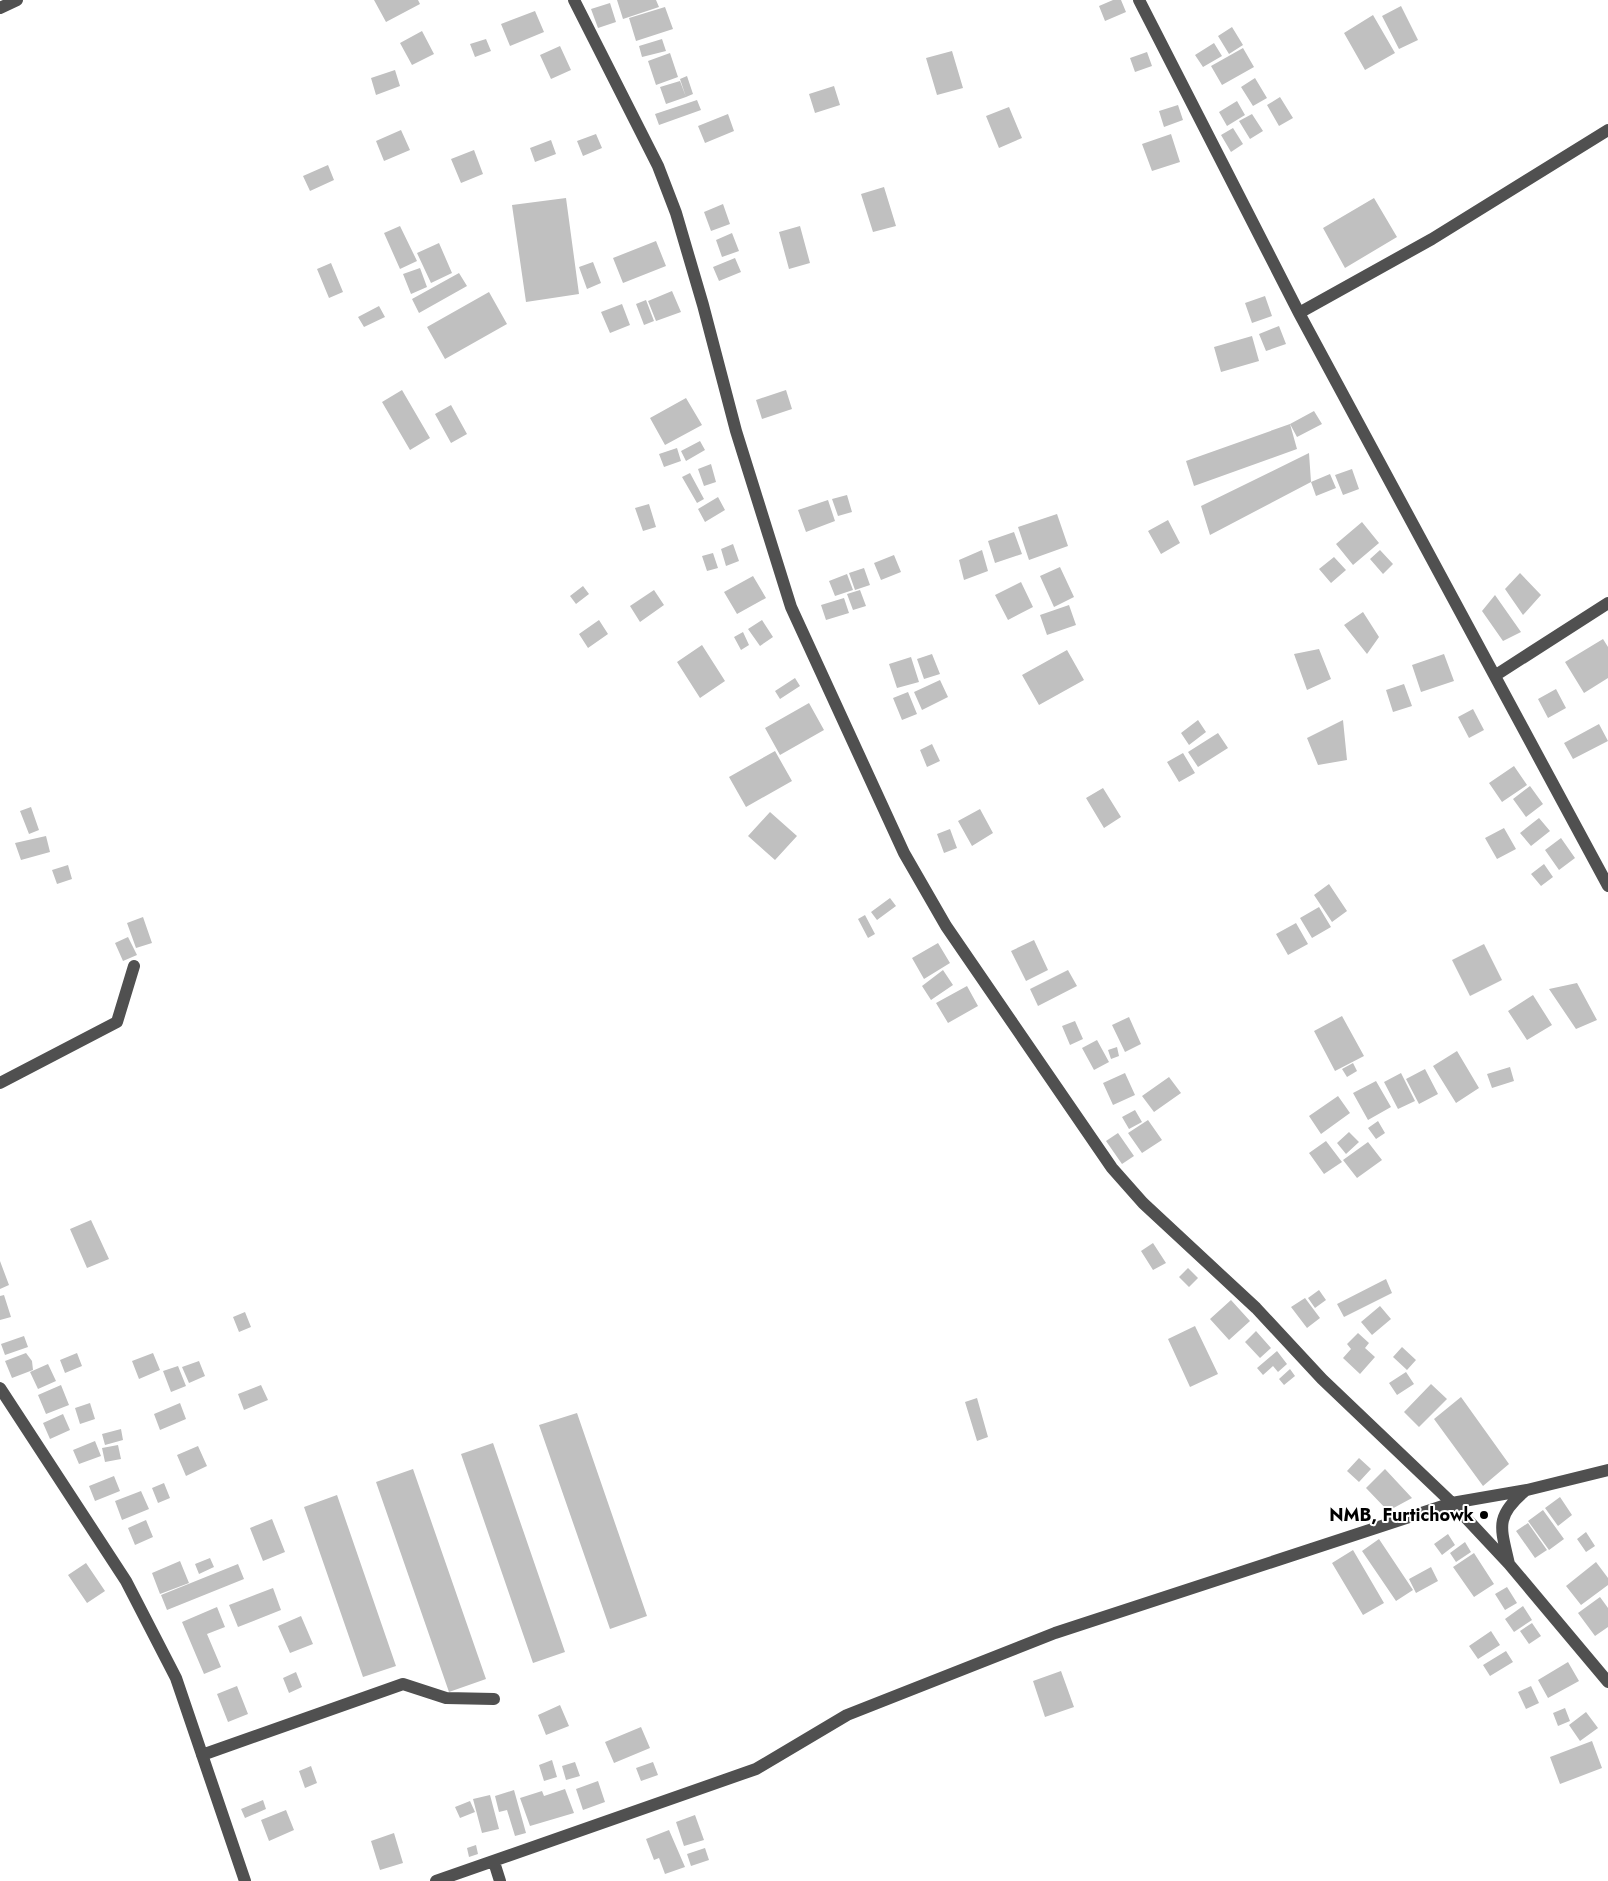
<svg xmlns="http://www.w3.org/2000/svg" width="1608" height="1881" font-family="Jost,sans-serif">
	<style>
		.building { fill: #c0c0c0 }
		.lines { fill: none; stroke-linecap: round; stroke-linejoin: round }
		.minor { stroke: #505050; stroke-width: 12 }
		.poi-dot { fill: #000; stroke: #fff; stroke-width: 2 }
		.labels { text-anchor: middle; dominant-baseline: central; stroke-width: 4; stroke-linejoin: round; paint-order: stroke }
		.poi-label { font-size: 18px; font-weight: bold; fill: #000; stroke: #fff; text-anchor: end }
	</style>
	<rect width="100%" height="100%" fill="#fff"/>
	<!-- building -->
	<path class="building" d="M 374,0 L 418,0 L 420,4 L 386,22 Z
		M 617,0 L 656,0 L 659,7 L 623,19 Z
		M 1113,0 L 1121,0 L 1126,12 L 1105,21 L 1099,6 Z
		M 610,3 L 616,22 L 598,28 L 591,9 Z
		M 1401,6 L 1418,40 L 1399,49 L 1382,16 Z
		M 665,7 L 673,29 L 636,41 L 629,18 Z
		M 535,11 L 544,32 L 510,46 L 501,24 Z
		M 1373,15 L 1395,53 L 1365,70 L 1344,33 Z
		M 1232,27 L 1243,45 L 1229,54 L 1218,36 Z
		M 422,31 L 434,54 L 412,65 L 400,43 Z
		M 486,39 L 491,51 L 475,57 L 470,44 Z
		M 662,39 L 666,51 L 642,57 L 639,46 Z
		M 1214,43 L 1222,56 L 1203,67 L 1195,55 Z
		M 560,46 L 571,70 L 551,79 L 540,55 Z
		M 1243,48 L 1254,67 L 1222,85 L 1211,66 Z
		M 952,51 L 963,88 L 937,95 L 926,58 Z
		M 1147,52 L 1152,66 L 1135,72 L 1130,58 Z
		M 670,53 L 678,77 L 656,85 L 648,61 Z
		M 395,70 L 400,86 L 376,95 L 371,78 Z
		M 687,76 L 693,94 L 686,97 L 680,79 Z
		M 1255,78 L 1267,98 L 1253,106 L 1241,87 Z
		M 680,81 L 686,97 L 666,104 L 660,87 Z
		M 834,86 L 840,105 L 815,113 L 809,94 Z
		M 1280,97 L 1293,118 L 1279,126 L 1267,105 Z
		M 697,100 L 701,110 L 659,125 L 655,114 Z
		M 1237,101 L 1245,115 L 1227,126 L 1219,112 Z
		M 1178,105 L 1183,120 L 1164,127 L 1159,111 Z
		M 1009,107 L 1022,138 L 999,148 L 986,116 Z
		M 728,114 L 734,131 L 705,143 L 698,126 Z
		M 1252,114 L 1263,131 L 1250,139 L 1239,121 Z
		M 1233,128 L 1243,144 L 1231,152 L 1221,135 Z
		M 401,130 L 410,150 L 384,161 L 376,141 Z
		M 596,134 L 602,148 L 583,156 L 577,141 Z
		M 1171,134 L 1180,162 L 1152,171 L 1142,144 Z
		M 551,140 L 556,154 L 535,162 L 530,148 Z
		M 474,150 L 483,174 L 461,183 L 451,159 Z
		M 328,165 L 334,180 L 310,191 L 303,176 Z
		M 884,187 L 896,226 L 873,232 L 861,194 Z
		M 566,198 L 579,294 L 526,302 L 512,205 Z
		M 1374,198 L 1397,237 L 1345,268 L 1323,228 Z
		M 723,204 L 730,224 L 711,231 L 704,212 Z
		M 400,226 L 417,261 L 400,269 L 384,233 Z
		M 800,226 L 810,263 L 789,269 L 779,232 Z
		M 732,233 L 739,251 L 722,257 L 716,240 Z
		M 656,241 L 666,266 L 623,283 L 613,258 Z
		M 439,243 L 452,273 L 431,283 L 417,253 Z
		M 735,258 L 741,272 L 719,281 L 713,267 Z
		M 593,262 L 601,283 L 587,289 L 579,267 Z
		M 331,263 L 343,292 L 329,298 L 317,269 Z
		M 420,268 L 427,287 L 411,294 L 403,274 Z
		M 459,273 L 467,286 L 419,313 L 412,299 Z
		M 672,291 L 681,312 L 656,321 L 648,301 Z
		M 489,292 L 507,324 L 445,359 L 427,327 Z
		M 1265,296 L 1272,316 L 1252,323 L 1245,303 Z
		M 646,300 L 654,321 L 644,325 L 636,304 Z
		M 622,304 L 630,325 L 610,333 L 601,312 Z
		M 379,306 L 385,317 L 364,327 L 358,317 Z
		M 1279,326 L 1286,344 L 1266,351 L 1259,334 Z
		M 1252,336 L 1259,361 L 1221,372 L 1214,347 Z
		M 402,390 L 430,438 L 410,450 L 382,402 Z
		M 786,390 L 792,409 L 762,419 L 756,400 Z
		M 686,398 L 702,425 L 665,445 L 650,418 Z
		M 451,405 L 467,434 L 451,443 L 435,414 Z
		M 1314,411 L 1322,424 L 1297,437 L 1290,424 Z
		M 1290,424 L 1297,449 L 1194,486 L 1186,461 Z
		M 700,441 L 705,450 L 686,461 L 681,451 Z
		M 677,448 L 681,461 L 664,467 L 659,454 Z
		M 1309,453 L 1311,482 L 1330,474 L 1336,488 L 1316,496 L 1311,482 L 1210,535 L 1201,506 Z
		M 711,464 L 716,482 L 704,486 L 698,469 Z
		M 1352,469 L 1359,489 L 1343,495 L 1335,475 Z
		M 690,473 L 704,499 L 697,503 L 682,477 Z
		M 847,495 L 852,512 L 838,516 L 832,499 Z
		M 718,497 L 725,510 L 705,522 L 698,509 Z
		M 828,500 L 835,521 L 806,532 L 798,510 Z
		M 649,504 L 656,527 L 643,531 L 635,508 Z
		M 1057,514 L 1068,546 L 1029,560 L 1018,527 Z
		M 1168,520 L 1180,543 L 1161,554 L 1148,531 Z
		M 1362,522 L 1379,543 L 1353,565 L 1336,544 Z
		M 1014,532 L 1022,554 L 995,563 L 988,541 Z
		M 733,544 L 739,561 L 726,566 L 721,549 Z
		M 982,550 L 988,571 L 964,580 L 959,560 Z
		M 1380,550 L 1393,564 L 1383,574 L 1370,559 Z
		M 713,553 L 718,568 L 707,571 L 702,556 Z
		M 894,555 L 901,572 L 881,580 L 874,563 Z
		M 1334,557 L 1346,570 L 1331,583 L 1319,569 Z
		M 1060,567 L 1074,597 L 1054,607 L 1040,576 Z
		M 864,568 L 870,585 L 855,590 L 849,573 Z
		M 1520,573 L 1541,595 L 1523,615 L 1505,589 Z
		M 847,574 L 853,590 L 835,596 L 829,581 Z
		M 753,576 L 766,598 L 737,614 L 724,592 Z
		M 1021,582 L 1033,607 L 1008,620 L 995,595 Z
		M 583,586 L 589,594 L 576,604 L 570,596 Z
		M 654,590 L 664,605 L 640,622 L 630,606 Z
		M 860,590 L 866,606 L 853,610 L 847,594 Z
		M 1495,595 L 1521,632 L 1503,641 L 1482,611 Z
		M 844,598 L 849,613 L 826,620 L 821,605 Z
		M 1069,605 L 1076,625 L 1047,635 L 1040,615 Z
		M 1363,612 L 1379,637 L 1367,654 L 1344,625 Z
		M 599,620 L 608,634 L 588,648 L 579,634 Z
		M 762,620 L 773,637 L 760,646 L 748,629 Z
		M 743,632 L 749,645 L 741,650 L 734,637 Z
		M 1603,639 L 1608,647 L 1608,678 L 1584,693 L 1565,662 Z
		M 702,645 L 725,681 L 700,698 L 677,662 Z
		M 1319,649 L 1331,679 L 1307,690 L 1294,654 Z
		M 1067,650 L 1084,680 L 1039,705 L 1022,675 Z
		M 932,654 L 940,674 L 924,679 L 917,659 Z
		M 1444,654 L 1454,681 L 1421,692 L 1412,665 Z
		M 911,657 L 919,682 L 897,688 L 889,664 Z
		M 795,678 L 800,686 L 780,699 L 775,691 Z
		M 940,680 L 948,697 L 922,710 L 914,692 Z
		M 1404,684 L 1412,706 L 1393,712 L 1386,690 Z
		M 1556,689 L 1566,708 L 1548,718 L 1538,699 Z
		M 908,692 L 917,714 L 902,720 L 893,698 Z
		M 809,703 L 824,730 L 780,755 L 765,728 Z
		M 1473,709 L 1484,730 L 1469,738 L 1458,717 Z
		M 1198,720 L 1206,732 L 1189,745 L 1181,733 Z
		M 1343,720 L 1347,760 L 1318,765 L 1307,738 Z
		M 1599,724 L 1608,741 L 1573,759 L 1564,743 Z
		M 1218,733 L 1228,748 L 1198,767 L 1188,752 Z
		M 932,744 L 940,761 L 927,767 L 920,750 Z
		M 775,751 L 792,781 L 746,807 L 729,777 Z
		M 1183,753 L 1195,773 L 1179,782 L 1167,762 Z
		M 1514,766 L 1527,785 L 1502,802 L 1489,783 Z
		M 1530,786 L 1543,804 L 1526,817 L 1513,799 Z
		M 1103,788 L 1121,817 L 1104,828 L 1086,798 Z
		M 31,807 L 39,830 L 29,834 L 20,811 Z
		M 980,809 L 993,833 L 972,846 L 958,821 Z
		M 770,812 L 797,836 L 775,860 L 748,836 Z
		M 1539,818 L 1550,831 L 1531,846 L 1520,833 Z
		M 1504,828 L 1516,849 L 1497,859 L 1485,838 Z
		M 950,829 L 957,848 L 944,853 L 937,834 Z
		M 46,836 L 50,852 L 21,860 L 15,843 Z
		M 1561,838 L 1575,858 L 1559,870 L 1545,850 Z
		M 1544,864 L 1553,877 L 1541,886 L 1531,874 Z
		M 68,865 L 72,879 L 57,884 L 52,870 Z
		M 1329,884 L 1347,911 L 1332,922 L 1314,895 Z
		M 890,898 L 896,906 L 877,920 L 871,912 Z
		M 1319,907 L 1331,927 L 1312,938 L 1300,918 Z
		M 865,915 L 875,934 L 868,938 L 858,919 Z
		M 143,917 L 152,943 L 136,948 L 127,923 Z
		M 1296,923 L 1308,944 L 1288,955 L 1276,934 Z
		M 128,937 L 137,955 L 123,961 L 115,943 Z
		M 1034,940 L 1048,970 L 1026,981 L 1011,951 Z
		M 938,943 L 950,963 L 924,979 L 912,958 Z
		M 1484,944 L 1502,980 L 1470,996 L 1452,960 Z
		M 943,970 L 953,985 L 931,1000 L 922,986 Z
		M 1068,970 L 1077,986 L 1038,1006 L 1030,989 Z
		M 1577,983 L 1597,1020 L 1576,1029 L 1549,989 Z
		M 967,986 L 978,1006 L 948,1023 L 936,1003 Z
		M 1533,995 L 1552,1025 L 1527,1040 L 1508,1011 Z
		M 1342,1016 L 1364,1056 L 1335,1071 L 1314,1031 Z
		M 1129,1017 L 1141,1044 L 1125,1052 L 1112,1025 Z
		M 1075,1021 L 1083,1039 L 1070,1045 L 1062,1026 Z
		M 1097,1040 L 1109,1062 L 1094,1070 L 1082,1048 Z
		M 1117,1047 L 1119,1056 L 1111,1059 L 1108,1050 Z
		M 1457,1051 L 1479,1088 L 1456,1103 L 1433,1066 Z
		M 1353,1063 L 1357,1071 L 1347,1077 L 1342,1069 Z
		M 1510,1067 L 1514,1081 L 1492,1088 L 1487,1074 Z
		M 1425,1069 L 1438,1094 L 1419,1104 L 1406,1079 Z
		M 1125,1073 L 1135,1095 L 1113,1105 L 1103,1083 Z
		M 1401,1073 L 1415,1101 L 1398,1109 L 1384,1082 Z
		M 1169,1077 L 1181,1093 L 1154,1112 L 1142,1096 Z
		M 1376,1081 L 1391,1107 L 1368,1120 L 1353,1093 Z
		M 1338,1096 L 1350,1113 L 1321,1134 L 1309,1116 Z
		M 1135,1110 L 1142,1122 L 1129,1129 L 1122,1117 Z
		M 1148,1120 L 1162,1140 L 1142,1153 L 1128,1133 Z
		M 1378,1121 L 1385,1133 L 1376,1139 L 1368,1128 Z
		M 1349,1132 L 1359,1142 L 1346,1154 L 1337,1143 Z
		M 1118,1133 L 1134,1156 L 1122,1164 L 1106,1141 Z
		M 1326,1141 L 1342,1162 L 1324,1174 L 1309,1153 Z
		M 1368,1142 L 1382,1160 L 1357,1178 L 1343,1160 Z
		M 91,1220 L 109,1259 L 87,1268 L 70,1229 Z
		M 1153,1243 L 1166,1263 L 1153,1270 L 1141,1251 Z
		M 0,1261 L 9,1285 L 0,1289 Z
		M 1188,1268 L 1198,1278 L 1189,1287 L 1179,1277 Z
		M 1386,1279 L 1392,1293 L 1344,1317 L 1337,1304 Z
		M 1319,1290 L 1326,1300 L 1315,1308 L 1308,1298 Z
		M 4,1295 L 11,1317 L 0,1320 L 0,1296 Z
		M 1305,1298 L 1320,1318 L 1307,1328 L 1291,1307 Z
		M 1231,1300 L 1250,1321 L 1229,1340 L 1210,1319 Z
		M 1380,1306 L 1391,1319 L 1372,1335 L 1361,1322 Z
		M 245,1312 L 251,1327 L 239,1332 L 233,1317 Z
		M 1195,1326 L 1218,1374 L 1190,1387 L 1168,1339 Z
		M 1256,1331 L 1271,1348 L 1260,1358 L 1245,1342 Z
		M 1358,1333 L 1369,1343 L 1365,1348 L 1375,1357 L 1360,1374 L 1343,1358 L 1351,1349 L 1347,1344 Z
		M 24,1336 L 28,1347 L 5,1355 L 1,1344 Z
		M 1402,1347 L 1416,1360 L 1407,1370 L 1393,1357 Z
		M 1277,1351 L 1287,1364 L 1278,1372 L 1273,1366 L 1263,1375 L 1257,1368 Z
		M 26,1353 L 32,1361 L 33,1370 L 12,1378 L 5,1361 Z
		M 77,1353 L 82,1366 L 65,1373 L 60,1360 Z
		M 153,1353 L 160,1370 L 139,1379 L 132,1361 Z
		M 199,1361 L 205,1376 L 189,1383 L 182,1367 Z
		M 48,1364 L 56,1381 L 38,1389 L 30,1372 Z
		M 178,1366 L 186,1386 L 171,1392 L 163,1371 Z
		M 1290,1369 L 1295,1376 L 1284,1385 L 1279,1379 Z
		M 1406,1372 L 1414,1384 L 1397,1395 L 1389,1383 Z
		M 1431,1384 L 1447,1399 L 1419,1427 L 1404,1412 Z
		M 61,1385 L 69,1405 L 46,1414 L 38,1395 Z
		M 261,1385 L 268,1400 L 244,1410 L 238,1394 Z
		M 1461,1397 L 1509,1464 L 1483,1486 L 1434,1419 Z
		M 977,1398 L 988,1437 L 977,1441 L 965,1402 Z
		M 90,1403 L 95,1419 L 80,1424 L 75,1408 Z
		M 180,1403 L 186,1419 L 160,1430 L 154,1414 Z
		M 577,1413 L 647,1616 L 610,1629 L 539,1425 Z
		M 63,1414 L 70,1430 L 50,1439 L 43,1423 Z
		M 121,1429 L 123,1440 L 105,1445 L 102,1434 Z
		M 95,1441 L 101,1456 L 79,1464 L 73,1450 Z
		M 493,1443 L 565,1652 L 533,1663 L 461,1454 Z
		M 118,1445 L 121,1459 L 105,1462 L 102,1448 Z
		M 198,1446 L 207,1466 L 186,1476 L 177,1455 Z
		M 1359,1458 L 1371,1469 L 1359,1482 L 1347,1471 Z
		M 413,1469 L 486,1679 L 449,1692 L 376,1482 Z
		M 1385,1469 L 1412,1498 L 1388,1511 L 1366,1488 Z
		M 114,1476 L 120,1491 L 95,1501 L 89,1486 Z
		M 164,1483 L 170,1498 L 158,1503 L 152,1488 Z
		M 141,1491 L 149,1509 L 122,1520 L 115,1501 Z
		M 337,1495 L 396,1666 L 363,1677 L 304,1507 Z
		M 1560,1497 L 1572,1515 L 1558,1526 L 1545,1508 Z
		M 1543,1510 L 1564,1539 L 1549,1550 L 1528,1521 Z
		M 272,1519 L 285,1552 L 263,1561 L 250,1528 Z
		M 146,1520 L 153,1537 L 135,1545 L 128,1528 Z
		M 1528,1523 L 1547,1550 L 1535,1558 L 1516,1531 Z
		M 1586,1532 L 1595,1546 L 1586,1552 L 1577,1539 Z
		M 1448,1534 L 1455,1545 L 1442,1555 L 1434,1544 Z
		M 1379,1539 L 1413,1590 L 1396,1601 L 1362,1551 Z
		M 1465,1542 L 1471,1552 L 1456,1562 L 1450,1553 Z
		M 1353,1550 L 1384,1603 L 1363,1615 L 1332,1563 Z
		M 1474,1553 L 1494,1584 L 1474,1597 L 1453,1567 Z
		M 210,1558 L 214,1567 L 199,1574 L 195,1564 Z
		M 180,1561 L 189,1583 L 160,1594 L 152,1573 Z
		M 1596,1562 L 1608,1578 L 1608,1585 L 1581,1605 L 1566,1586 Z
		M 86,1563 L 105,1591 L 87,1603 L 68,1575 Z
		M 238,1564 L 244,1579 L 167,1610 L 161,1595 Z
		M 1431,1567 L 1438,1581 L 1416,1593 L 1409,1579 Z
		M 1507,1587 L 1517,1603 L 1505,1610 L 1495,1594 Z
		M 273,1588 L 281,1610 L 238,1627 L 229,1605 Z
		M 1600,1597 L 1608,1608 L 1608,1627 L 1595,1636 L 1578,1613 Z
		M 1523,1606 L 1532,1620 L 1514,1632 L 1505,1619 Z
		M 217,1607 L 225,1627 L 207,1634 L 221,1667 L 204,1674 L 182,1622 Z
		M 301,1616 L 313,1644 L 290,1653 L 278,1626 Z
		M 1532,1623 L 1541,1636 L 1529,1644 L 1520,1631 Z
		M 1491,1631 L 1500,1645 L 1478,1659 L 1469,1646 Z
		M 1506,1651 L 1513,1662 L 1490,1676 L 1483,1665 Z
		M 1568,1662 L 1579,1681 L 1548,1698 L 1538,1680 Z
		M 1061,1671 L 1074,1707 L 1045,1717 L 1033,1681 Z
		M 296,1672 L 302,1687 L 289,1693 L 283,1678 Z
		M 237,1686 L 248,1714 L 228,1722 L 217,1694 Z
		M 1531,1686 L 1539,1703 L 1526,1709 L 1518,1692 Z
		M 560,1705 L 569,1726 L 546,1735 L 538,1715 Z
		M 1565,1708 L 1570,1721 L 1558,1726 L 1553,1713 Z
		M 1586,1712 L 1598,1728 L 1580,1741 L 1569,1725 Z
		M 641,1727 L 650,1748 L 614,1763 L 605,1742 Z
		M 1592,1741 L 1602,1768 L 1560,1784 L 1550,1757 Z
		M 552,1760 L 557,1777 L 544,1781 L 539,1765 Z
		M 575,1762 L 580,1776 L 566,1780 L 562,1766 Z
		M 653,1762 L 658,1775 L 641,1781 L 636,1768 Z
		M 311,1766 L 317,1783 L 305,1788 L 299,1771 Z
		M 598,1781 L 605,1802 L 583,1810 L 576,1789 Z
		M 565,1789 L 574,1813 L 530,1826 L 520,1798 L 542,1791 L 544,1796 Z
		M 514,1790 L 526,1833 L 515,1836 L 507,1810 L 499,1812 L 495,1796 Z
		M 490,1795 L 499,1829 L 482,1833 L 473,1799 Z
		M 263,1800 L 266,1809 L 245,1818 L 241,1809 Z
		M 470,1801 L 475,1812 L 460,1818 L 455,1807 Z
		M 286,1810 L 294,1830 L 269,1841 L 261,1820 Z
		M 695,1815 L 704,1840 L 684,1846 L 676,1822 Z
		M 669,1830 L 685,1867 L 665,1874 L 659,1858 L 654,1860 L 646,1839 Z
		M 394,1833 L 403,1863 L 380,1870 L 371,1841 Z
		M 476,1845 L 478,1854 L 469,1857 L 467,1848 Z
		M 705,1848 L 709,1860 L 691,1866 L 687,1854 Z"/>
	<g class="lines">
		<!-- minor -->
		<path class="minor" d="M 574,0 L 658,166 L 676,213 L 703,305 L 736,431 L 791,607 L 904,853 L 946,926 L 1112,1168 L 1143,1203 L 1256,1308 L 1322,1379 L 1452,1503 L 1509,1564 L 1608,1682
			M 1139,0 L 1299,313 L 1608,886
			M 0,8 L 17,0
			M 1299,313 L 1432,239 L 1608,130
			M 1496,675 L 1608,603
			M 0,1083 L 117,1022 L 134,966
			M 0,1388 L 126,1581 L 176,1678 L 245,1881
			M 1509,1564 C 1501,1528 1494,1517 1525,1491
			M 202,1755 L 403,1684 L 446,1698 L 494,1699
			M 494,1862 L 500,1881
			M 436,1881 L 756,1769 L 847,1715 L 1055,1633 L 1452,1503 L 1527,1490 L 1608,1470"/>
	</g>
	<!-- markers -->
	<circle class="poi-dot" cx="1484" cy="1515" r="5"/>
	<g class="labels">
		<!-- poi labels -->
		<g class="poi-label">
			<text x="1474" y="1515">NMB, Furtichowk</text>
		</g>
	</g>
</svg>
